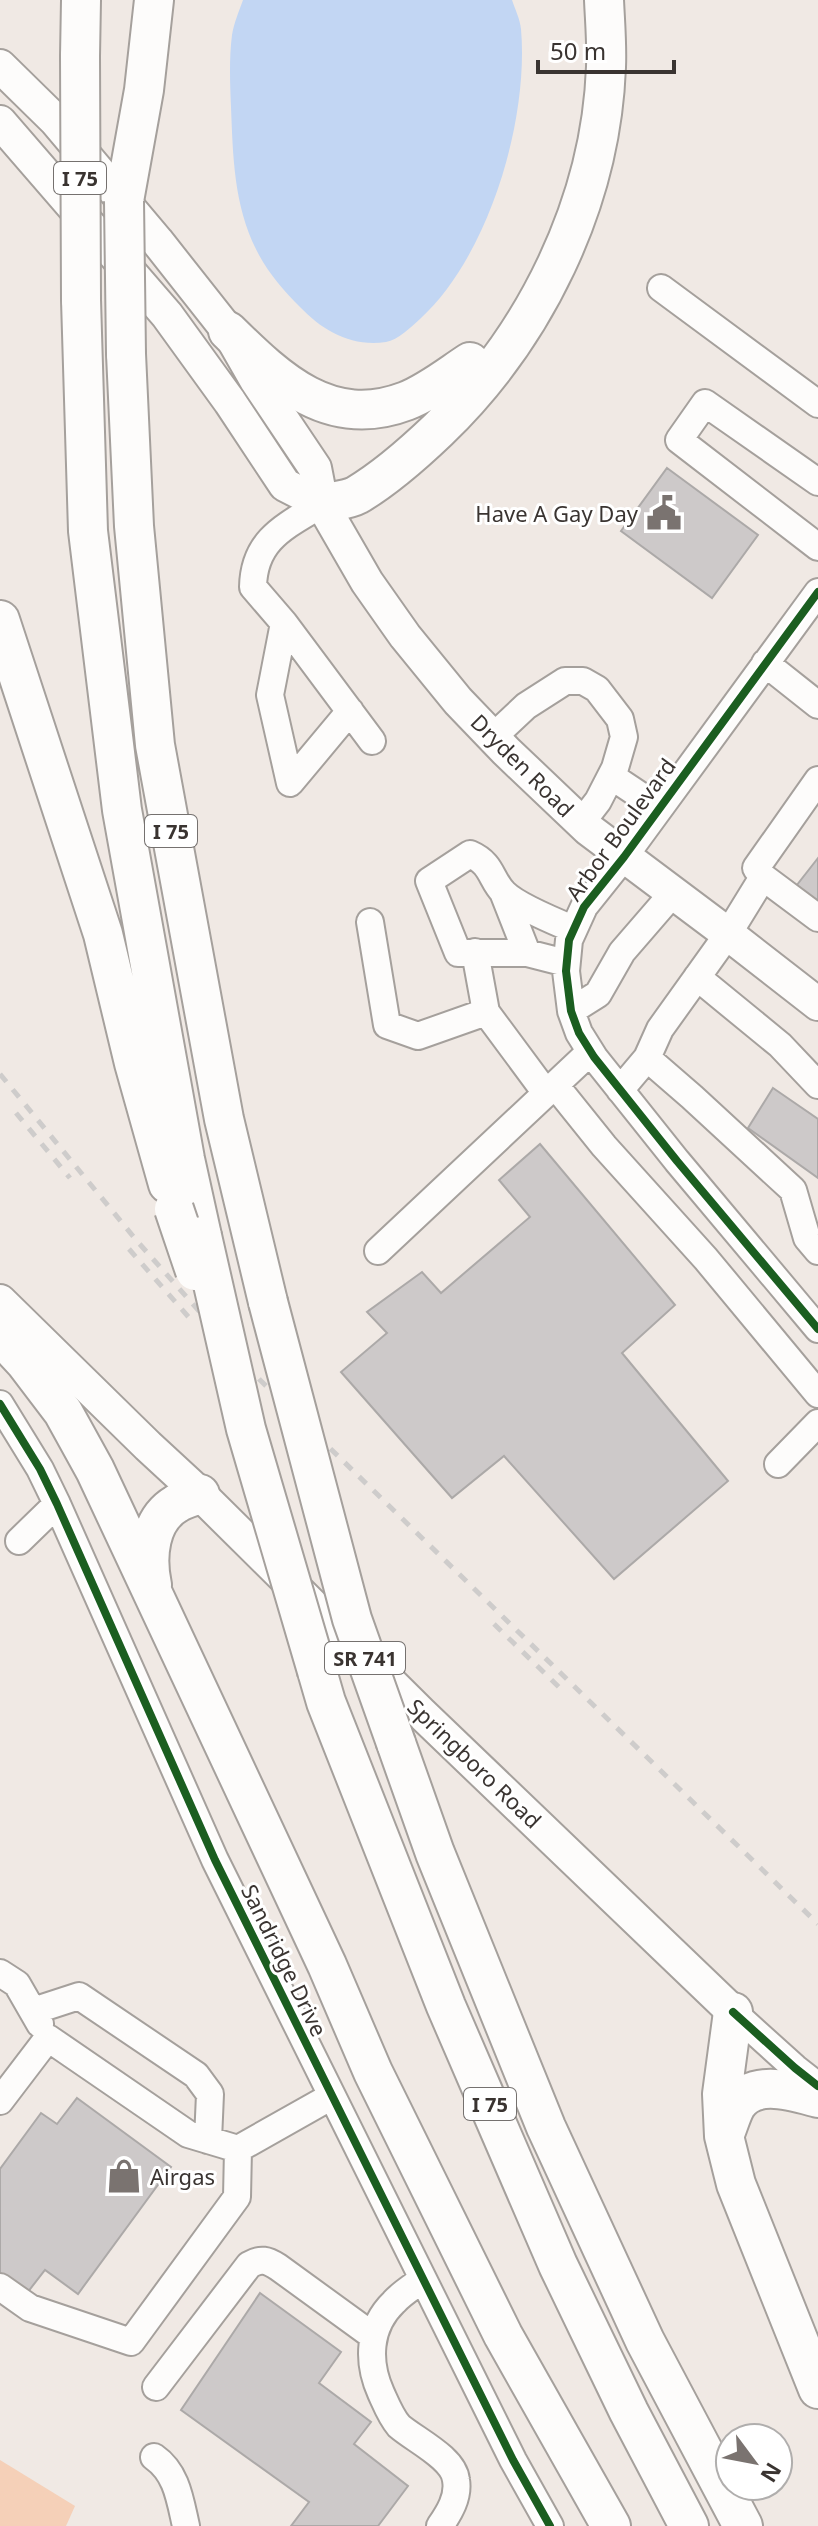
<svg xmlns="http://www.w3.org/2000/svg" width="818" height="2526" font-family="'Noto Sans',sans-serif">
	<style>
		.green { fill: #f5d0b8 }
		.water { fill: #c2d6f3 }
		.building { fill: #cdc9c9; stroke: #aca9a8; stroke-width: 2 }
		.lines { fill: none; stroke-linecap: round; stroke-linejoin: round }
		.minor-casing { stroke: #a5a09c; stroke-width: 30 }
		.major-casing { stroke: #a5a09c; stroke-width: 36 }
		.highway-casing { stroke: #a5a09c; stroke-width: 42 }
		.minor { stroke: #fdfcfb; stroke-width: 26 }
		.major { stroke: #fdfcfb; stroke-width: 32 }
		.highway { stroke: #fdfcfb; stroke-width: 38 }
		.rail { stroke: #cecccb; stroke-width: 5; stroke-dasharray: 10 10; stroke-linecap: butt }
		.highway-bridge-casing { stroke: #a5a09c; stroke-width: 42; stroke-linecap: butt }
		.highway-bridge { stroke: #fdfcfb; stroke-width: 38 }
		.cycleway-casing { stroke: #fff; stroke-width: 13 }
		.cycleway { stroke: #1b5e20; stroke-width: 8 }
		.labels { text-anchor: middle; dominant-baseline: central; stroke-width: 6; stroke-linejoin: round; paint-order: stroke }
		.shield { fill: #fff; stroke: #75716f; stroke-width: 2 }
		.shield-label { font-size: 20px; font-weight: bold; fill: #3a3431 }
		.poi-label { font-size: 22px; fill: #3a3431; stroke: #fff; text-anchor: end }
		.street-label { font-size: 22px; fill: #3a3431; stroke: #fff }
	</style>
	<rect width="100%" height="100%" fill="#f0e9e4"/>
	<!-- green -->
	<path class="green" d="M 0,2460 L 75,2506 L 66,2526 L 0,2526 Z"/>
	<!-- water -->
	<path class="water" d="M 243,0 L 512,0 C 515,9 520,19 521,29 C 529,120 489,256 420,319 C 411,327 398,340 386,342 C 351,347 323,331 300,307 C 285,292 269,274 259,255 C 234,209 233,158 231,107 C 230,84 229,58 232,35 C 234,23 239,11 243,0 Z"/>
	<!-- building -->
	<path class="building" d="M 667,468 L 758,535 L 712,598 L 621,531 Z
		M 818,858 L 818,907 L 793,890 Z
		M 773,1088 L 818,1119 L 818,1178 L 748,1128 Z
		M 540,1144 L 675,1305 L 622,1353 L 728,1481 L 614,1579 L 504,1456 L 452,1498 L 341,1372 L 387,1333 L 367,1312 L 422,1272 L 441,1293 L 530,1217 L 499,1180 Z
		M 77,2098 L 171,2167 L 78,2294 L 45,2270 L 27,2293 L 0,2273 L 0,2169 L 41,2113 L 57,2124 Z
		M 260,2293 L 341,2352 L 319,2383 L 371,2422 L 354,2444 L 408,2486 L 378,2526 L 291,2526 L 309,2502 L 181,2410 Z"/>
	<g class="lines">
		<!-- minor casing -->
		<g class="minor-casing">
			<path id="minor" d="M 661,288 L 818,404
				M 818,482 L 705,403 L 679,440 L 818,547
				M 322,504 C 286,526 254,539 253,587 L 284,623 L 372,741
				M 818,592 L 624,857 L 584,907 L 569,940 L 566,971 L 571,1011 L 579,1033 L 594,1057 L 677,1161 L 818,1329
				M 284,623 L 270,695 L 290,783 L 350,711
				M 765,663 L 818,705
				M 493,737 L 526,706 L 565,681 L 583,681 L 597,689 L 620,719 L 624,737 L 615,768 L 598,801 L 581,823
				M 611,776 L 659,808
				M 763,877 L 818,918
				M 503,892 L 527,953
				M 370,922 L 387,1025 L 418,1036 L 486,1012
				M 475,952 L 486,1012 L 546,1093
				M 566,963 L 527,953 L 458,953 L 429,881 L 470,854 C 493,864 490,879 504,893 C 516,905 556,922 573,929
				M 697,977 L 780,1045 L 818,1085
				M 571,1011 L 598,994 L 622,952 L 673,893
				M 647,1058 L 692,1097 L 793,1190 L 807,1238 L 818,1251
				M 555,1085 L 604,1146 L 706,1259 L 818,1394
				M 620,1090 L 647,1058 L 660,1029 L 728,934 L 763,877 L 756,868 L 818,780
				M 378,1251 L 590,1052
				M 0,1404 L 40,1469 L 57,1504 L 215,1860 L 513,2460 L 550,2526
				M 778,1464 L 818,1423
				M 19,1541 L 57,1504
				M 0,1973 L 17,1984 L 40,2024
				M 33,2011 L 79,1996 L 196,2075 L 210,2094 L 208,2140
				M 733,2012 L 795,2068 L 818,2086
				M 0,2101 L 48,2038 L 188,2134 L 238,2149 L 332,2096
				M 423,2279 C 414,2286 402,2293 394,2302 C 368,2327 367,2362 381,2393 C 386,2404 391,2417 399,2426 C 415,2440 454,2458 456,2480 C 459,2497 449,2513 440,2526
				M 0,2287 L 30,2308 L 131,2342 L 237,2197 L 238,2149
				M 156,2387 L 249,2265 C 261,2258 267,2260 278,2267 L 373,2336
				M 154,2457 C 177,2473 180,2500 186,2526"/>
		</g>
		<!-- major casing -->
		<g class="major-casing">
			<path id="major" d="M 0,66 L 55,120 L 157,241 L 228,331 L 256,380 L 315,468 L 322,504 L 367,582 L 405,636 L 458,701 L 506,751 L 588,829 L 728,934 L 818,1004
				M 0,122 L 167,315 L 230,402 L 285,485 L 322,504
				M 0,1301 L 148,1446 L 200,1494 L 421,1713 L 733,2012"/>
		</g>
		<!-- highway casing -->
		<g class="highway-casing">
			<path id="highway" d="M 80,56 L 81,0
				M 124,201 L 144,90 L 154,0
				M 81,300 L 88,531 L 122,810 L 185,1159 L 202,1236
				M 228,331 C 279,381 330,430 406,401 C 429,392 450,375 470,362
				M 126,354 L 134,526 L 155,745 L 224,1119 L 268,1302
				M 322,504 C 333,501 348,500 357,495 C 384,479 416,451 438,430 C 535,337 601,203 606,67 C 607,45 605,22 604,0
				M 0,620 L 103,934 L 134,1063 L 168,1184
				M 0,1335 L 25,1362 L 63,1412 L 95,1470 L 327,1965 L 373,2072 L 503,2335 L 611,2526
				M 152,1585 C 146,1557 149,1520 176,1504 C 183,1499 193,1497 200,1494
				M 317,1671 L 326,1702 L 446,2006 L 558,2265 L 629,2412 L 689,2526
				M 396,1743 L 435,1853 L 546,2127 L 645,2341 L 743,2526
				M 733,2012 L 722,2094 L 724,2136 L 736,2184 L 818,2389
				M 724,2136 C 728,2127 731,2115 736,2106 C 753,2078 792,2091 818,2098"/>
		</g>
		<!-- minor -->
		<use href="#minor" class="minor"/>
		<!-- major -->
		<use href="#major" class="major"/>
		<!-- highway -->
		<use href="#highway" class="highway"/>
		<!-- rail -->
		<path class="rail" d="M 0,1074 L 137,1241 L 260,1380 L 818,1924
			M 16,1113 L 70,1178
			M 129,1249 L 192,1321
			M 494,1624 L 563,1691"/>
		<!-- highway-bridge casing -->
		<g class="highway-bridge-casing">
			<path id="highway-bridge" d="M 80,56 L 81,300
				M 124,201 L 126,354
				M 174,1209 L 195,1271
				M 202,1236 L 246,1429 L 317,1671
				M 268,1302 L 352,1619 L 396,1743"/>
		</g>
		<!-- highway-bridge -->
		<use href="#highway-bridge" class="highway-bridge"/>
		<!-- cycleway casing -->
		<g class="cycleway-casing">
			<path id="cycleway" d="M 818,592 L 624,857 L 584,907 L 569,940 L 566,971 L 571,1011 L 579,1033 L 594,1057 L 677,1161 L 818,1329
				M 0,1404 L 40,1469 L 57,1504 L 215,1860 L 513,2460 L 550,2526
				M 733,2012 L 795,2068 L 818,2086"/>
		</g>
		<!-- cycleway -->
		<use href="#cycleway" class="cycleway"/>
	</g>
	<!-- icons -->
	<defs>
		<g id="civic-bare" transform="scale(2.76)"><path d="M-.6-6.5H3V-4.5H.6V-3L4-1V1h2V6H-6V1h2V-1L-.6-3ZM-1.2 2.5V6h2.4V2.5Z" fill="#7a7370" stroke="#fff" stroke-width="2.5" paint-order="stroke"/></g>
		<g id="shop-bare" transform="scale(2.76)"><path d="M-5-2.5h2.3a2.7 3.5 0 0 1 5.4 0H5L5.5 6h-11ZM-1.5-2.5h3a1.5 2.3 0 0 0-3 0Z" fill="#7a7370" stroke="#fff" stroke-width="2.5" paint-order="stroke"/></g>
	</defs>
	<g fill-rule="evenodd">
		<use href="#civic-bare" x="664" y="513"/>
		<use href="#shop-bare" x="124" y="2176"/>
	</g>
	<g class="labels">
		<!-- shield labels -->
		<g class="shield">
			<rect x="54" y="162" width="52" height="32" rx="6"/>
			<rect x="145" y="815" width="52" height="32" rx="6"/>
			<rect x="325" y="1642" width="80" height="32" rx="6"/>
			<rect x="464" y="2088" width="52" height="32" rx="6"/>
		</g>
		<g class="shield-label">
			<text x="80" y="178">I 75</text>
			<text x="171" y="831">I 75</text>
			<text x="365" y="1658">SR 741</text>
			<text x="490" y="2104">I 75</text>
		</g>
		<!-- poi labels -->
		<g class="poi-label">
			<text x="638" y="513">Have A Gay Day</text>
			<text x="150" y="2176" text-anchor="start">Airgas</text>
		</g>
		<!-- street labels -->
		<g class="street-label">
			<text transform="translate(523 765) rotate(45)">Dryden Road</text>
			<text transform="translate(620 829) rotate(-54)">Arbor Boulevard</text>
			<text transform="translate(475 1763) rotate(44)">Springboro Road</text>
			<text transform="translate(285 1960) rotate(64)">Sandridge Drive</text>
		</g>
	</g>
	<!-- north arrow -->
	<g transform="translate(754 2462) rotate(122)"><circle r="38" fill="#ffffff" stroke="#b0aead" stroke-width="2"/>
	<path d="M0-6L14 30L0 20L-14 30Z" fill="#7a7370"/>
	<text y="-12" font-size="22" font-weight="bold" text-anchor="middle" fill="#3a3431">N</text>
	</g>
	<!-- scale -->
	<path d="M538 60v12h136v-12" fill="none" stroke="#3a3431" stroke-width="4"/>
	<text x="550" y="60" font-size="24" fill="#3a3431" stroke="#ffffff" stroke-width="6" paint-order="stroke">50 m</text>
</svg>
